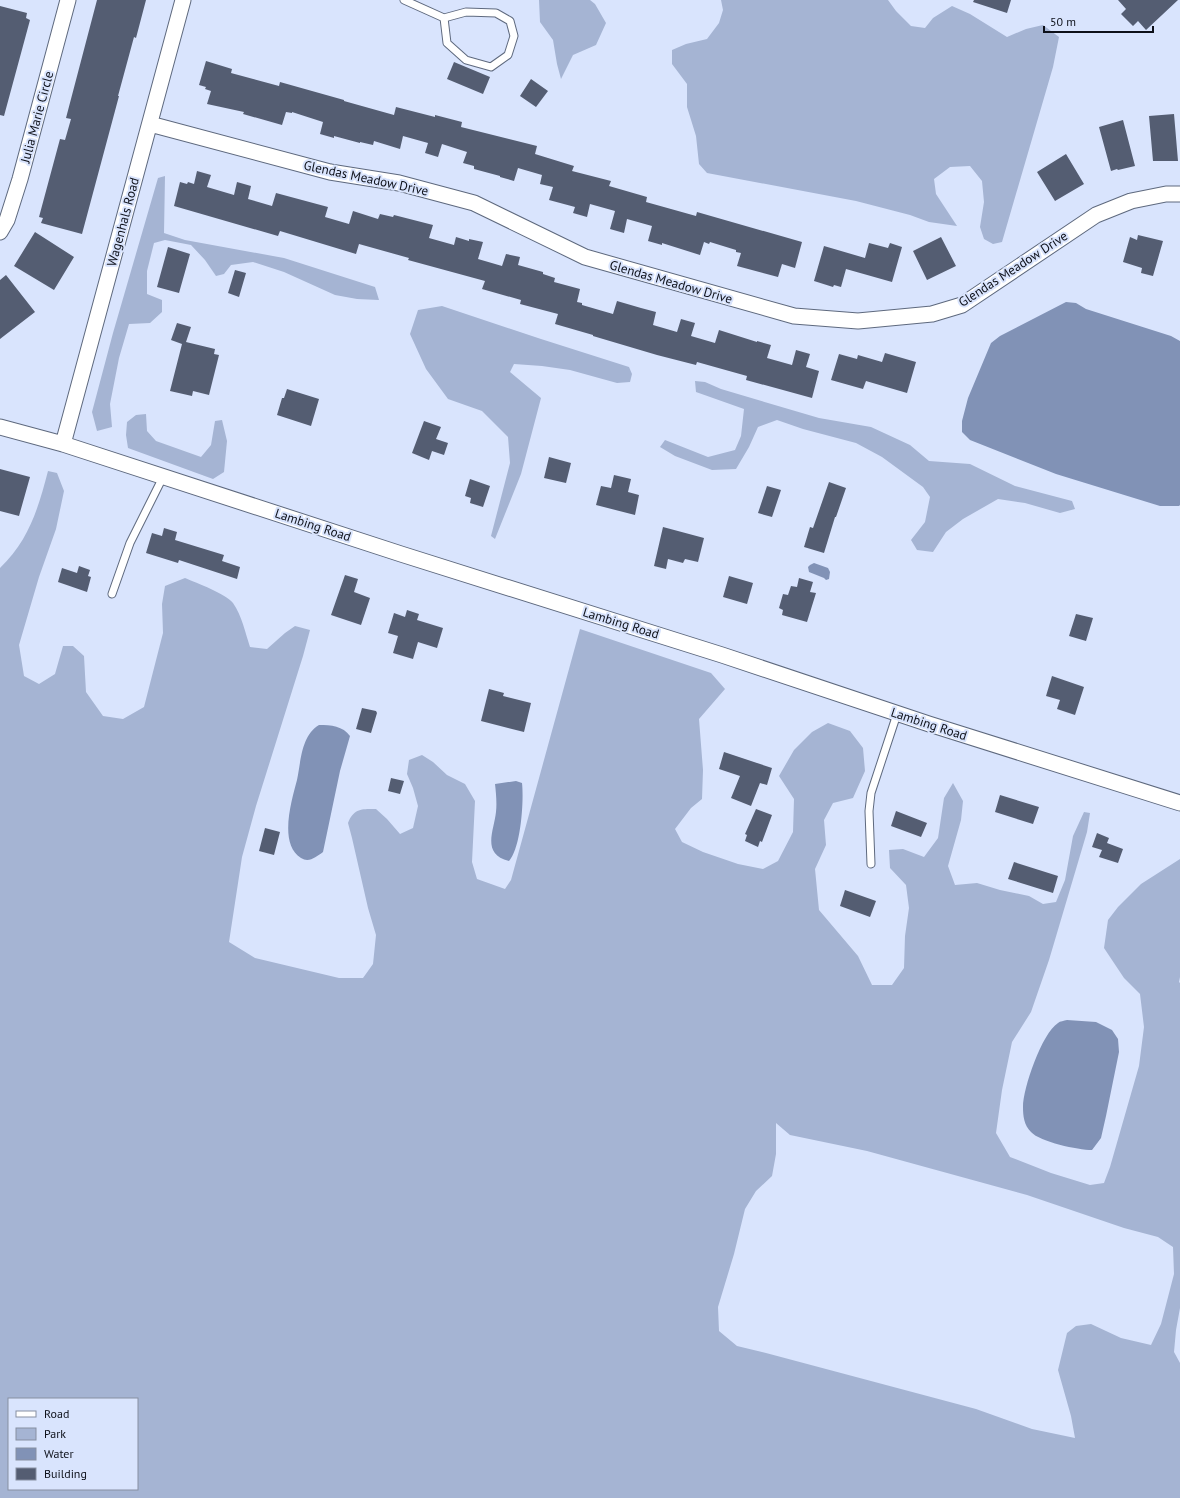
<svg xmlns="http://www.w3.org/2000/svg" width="1180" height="1498" font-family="'PT Sans',sans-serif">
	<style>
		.green { fill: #a5b4d3; fill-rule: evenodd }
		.water { fill: #8192b6 }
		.building { fill: #545d72 }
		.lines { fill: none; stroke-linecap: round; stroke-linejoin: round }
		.service-casing { stroke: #5e697e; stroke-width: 9 }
		.minor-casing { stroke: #5e697e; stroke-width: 17 }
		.service { stroke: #fff; stroke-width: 7 }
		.minor { stroke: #fff; stroke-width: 15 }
		.labels { text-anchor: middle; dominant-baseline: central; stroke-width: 4; stroke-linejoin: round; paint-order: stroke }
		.street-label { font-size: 13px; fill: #0d1019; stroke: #d9e4fd }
	</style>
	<rect width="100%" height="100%" fill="#d9e4fd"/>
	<!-- green -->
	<path class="green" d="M 539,0 L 590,0 L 595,4 L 606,23 L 596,45 L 573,55 L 561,79 L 557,64 L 553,40 L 540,22 Z
		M 721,0 L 888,0 L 896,11 L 911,26 L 925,28 L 933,18 L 952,6 L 970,14 L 1007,37 L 1026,29 L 1043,25 L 1059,37 L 1053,67 L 1002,242 L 993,244 L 984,239 L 980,227 L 984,202 L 982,181 L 970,166 L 950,167 L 934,179 L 936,194 L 957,226 L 929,222 L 910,215 L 856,201 L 707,173 L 699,164 L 696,136 L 687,107 L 687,84 L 672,64 L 672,50 L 686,44 L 707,39 L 719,23 L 723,10 Z
		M 165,176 L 164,233 L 185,240 L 284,258 L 375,287 L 379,300 L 357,299 L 335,295 L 284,272 L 253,262 L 231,265 L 224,274 L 216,276 L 205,260 L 191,245 L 165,240 L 154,243 L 147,271 L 147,294 L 162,300 L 162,312 L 150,323 L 129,324 L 119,358 L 110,404 L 112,427 L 97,431 L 92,412 L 113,333 L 158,178 Z
		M 442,306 L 541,339 L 629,367 L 632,374 L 630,382 L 617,383 L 570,370 L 542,366 L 514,364 L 510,372 L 541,398 L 521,474 L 495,539 L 491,536 L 510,463 L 508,437 L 482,411 L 448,399 L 426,369 L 410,334 L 418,310 Z
		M 695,381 L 705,382 L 721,389 L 819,418 L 871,427 L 910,445 L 929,461 L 970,464 L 1015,486 L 1072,501 L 1075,509 L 1060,513 L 1025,503 L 998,499 L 963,519 L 946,532 L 933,552 L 917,550 L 911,540 L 925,522 L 930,497 L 923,487 L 882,457 L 856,443 L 803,429 L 777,420 L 758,427 L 749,447 L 736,469 L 712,470 L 675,456 L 660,447 L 665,440 L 708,457 L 735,450 L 741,436 L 744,409 L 696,392 Z
		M 146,414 L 147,431 L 156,441 L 201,457 L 211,445 L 215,421 L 222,420 L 227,441 L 224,472 L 213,479 L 128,448 L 126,435 L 127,422 L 136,415 Z
		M 48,471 L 57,473 L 64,491 L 56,529 L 39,577 L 19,645 L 24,676 L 39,684 L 55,674 L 63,646 L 73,646 L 84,656 L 86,692 L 103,716 L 123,719 L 144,707 L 163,633 L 162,604 L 165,586 L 185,578 C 197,583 226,594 233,603 C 242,616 245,632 250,647 L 267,649 L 285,633 L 295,626 L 310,630 L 303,656 L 256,806 L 242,857 L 229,942 L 255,958 L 339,978 L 363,978 L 373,964 L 376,935 L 368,908 L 352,838 L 348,823 C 354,808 362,809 376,809 L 387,819 L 400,834 L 413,828 L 418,806 L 413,788 L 407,774 L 409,760 L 422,755 L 433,762 L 447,775 L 465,784 L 475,801 L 472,862 L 477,879 L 505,889 L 511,880 L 580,629 L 711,673 L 725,689 L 699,719 L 703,770 L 702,799 L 691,808 L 675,829 L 682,842 L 703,852 L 738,864 L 763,869 L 778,861 L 793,832 L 794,799 L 779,776 L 794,750 L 812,732 L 828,723 L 850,731 L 863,748 L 865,771 L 853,798 L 833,803 L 824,820 L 826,845 L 815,869 L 819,910 L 858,956 L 872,985 L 892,985 L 904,968 L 905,936 L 909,908 L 906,885 L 890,868 L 889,850 L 903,849 L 924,857 L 938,838 L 944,798 L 953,783 L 963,801 L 961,820 L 948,866 L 955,885 L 977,883 L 1000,890 L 1029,896 L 1043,904 L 1056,902 L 1065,880 L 1073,836 L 1084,812 L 1090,813 L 1087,832 L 1049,960 L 1031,1012 L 1012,1042 L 1002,1090 L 996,1133 L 1010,1157 L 1051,1173 L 1090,1185 L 1104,1183 L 1110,1167 L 1139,1066 L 1144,1027 L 1140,994 L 1124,978 L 1104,948 L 1108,920 L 1118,907 L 1141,884 L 1180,859 L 1180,977 L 1179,982 L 1180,983 L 1180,1308 L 1176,1330 L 1174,1352 L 1180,1363 L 1180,1498 L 0,1498 L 0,568 C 29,540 38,509 48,471 ZM 776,1123 L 790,1135 L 867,1151 L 1027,1195 L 1124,1228 L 1158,1237 L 1173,1247 L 1174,1274 L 1161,1324 L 1151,1345 L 1121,1338 L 1091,1324 L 1076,1326 L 1067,1333 L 1058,1370 L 1071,1416 L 1075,1438 L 1032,1429 L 976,1409 L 766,1353 L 737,1346 L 719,1331 L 718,1307 L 734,1254 L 745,1209 L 756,1191 L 772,1176 L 776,1154 ZM 9,1399 L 137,1399 L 137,1489 L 9,1489 Z"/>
	<!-- water -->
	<path class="water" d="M 1066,302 L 1076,303 L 1086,309 L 1171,336 L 1180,341 L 1180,505 L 1179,506 L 1160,506 L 1056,474 L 970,440 L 962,432 L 962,421 L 968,398 L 991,343 L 1000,336 Z
		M 814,563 L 828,568 L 830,572 L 829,579 L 826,580 L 824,578 L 809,572 L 808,567 L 810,565 Z
		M 319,725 C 331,725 343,726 350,736 L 340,771 L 323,852 C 316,857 309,863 301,858 C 278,844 292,799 297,780 C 301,761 301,736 319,725 Z
		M 516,781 L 522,783 C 524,800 521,848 509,861 C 481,854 494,831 496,812 C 497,803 496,793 495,784 Z
		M 1067,1020 L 1096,1022 L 1112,1030 L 1118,1039 L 1119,1052 L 1106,1116 L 1101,1138 L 1092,1150 C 1078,1150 1040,1142 1031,1132 C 1024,1125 1023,1116 1023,1107 C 1023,1088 1042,1033 1058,1023 C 1060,1021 1064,1021 1067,1020 Z"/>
	<!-- building -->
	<path class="building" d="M 97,0 L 146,0 L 136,38 L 134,37 L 118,96 L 119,96 L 82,234 L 41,223 L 43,218 L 39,217 L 60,139 L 65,140 L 71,119 L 66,118 Z
		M 974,0 L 1011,0 L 1007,13 L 973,2 Z
		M 1118,0 L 1178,0 L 1146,30 L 1138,21 L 1133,26 L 1121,14 L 1126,9 Z
		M 0,6 L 27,13 L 26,18 L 30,20 L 4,116 L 0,115 Z
		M 206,61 L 232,69 L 231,73 L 279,86 L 280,82 L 344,100 L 344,101 L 394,115 L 396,107 L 435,117 L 435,115 L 462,122 L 461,127 L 537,146 L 535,154 L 574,166 L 572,171 L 611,181 L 609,186 L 647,197 L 646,202 L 696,216 L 697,212 L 802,242 L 795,268 L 782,264 L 778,277 L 737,266 L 741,253 L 736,252 L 736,250 L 710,242 L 709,244 L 704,242 L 700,255 L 662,243 L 662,245 L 648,241 L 652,226 L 627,219 L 624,233 L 610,229 L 615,211 L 590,204 L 587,217 L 573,213 L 575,207 L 549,200 L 553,187 L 540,184 L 542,175 L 518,168 L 514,181 L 500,177 L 500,176 L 474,169 L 474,166 L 463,163 L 467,152 L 442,144 L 438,157 L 425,153 L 428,143 L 403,136 L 400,149 L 374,141 L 373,145 L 360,142 L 360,143 L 334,136 L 334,138 L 320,134 L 323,122 L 292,112 L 292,113 L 286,112 L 282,125 L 243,114 L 244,112 L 207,104 L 211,91 L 205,89 L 206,87 L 199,85 Z
		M 454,62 L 490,77 L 483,94 L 447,79 Z
		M 531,79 L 548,91 L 536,107 L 520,96 Z
		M 1174,114 L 1178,161 L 1153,161 L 1149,116 Z
		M 1123,120 L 1135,166 L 1118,170 L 1117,169 L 1111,171 L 1099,127 Z
		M 1066,154 L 1084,184 L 1055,201 L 1037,172 Z
		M 197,171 L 211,175 L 207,187 L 234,195 L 237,182 L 251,186 L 248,199 L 272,206 L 276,193 L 328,207 L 325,217 L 349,224 L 353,211 L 378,219 L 380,214 L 393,217 L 394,215 L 433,225 L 429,238 L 454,245 L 456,237 L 469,241 L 469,239 L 483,242 L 478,259 L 502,266 L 506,254 L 520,257 L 518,265 L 543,272 L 543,274 L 555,278 L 554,282 L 580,289 L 577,302 L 582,303 L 582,305 L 613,314 L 617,301 L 641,308 L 656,312 L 653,325 L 677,332 L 681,319 L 695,323 L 691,336 L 715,343 L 719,330 L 757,342 L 757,341 L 771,345 L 767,358 L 792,365 L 796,350 L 810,354 L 806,367 L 819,371 L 812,398 L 746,380 L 747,376 L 697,362 L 696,365 L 657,355 L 593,336 L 593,335 L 555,324 L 558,314 L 520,304 L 521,300 L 482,289 L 485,281 L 408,260 L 409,258 L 359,244 L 356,254 L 280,231 L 278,236 L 174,206 L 180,182 L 187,184 L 188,182 L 194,184 Z
		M 35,232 L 74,257 L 54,290 L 14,266 Z
		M 1138,235 L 1163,241 L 1153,276 L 1141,273 L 1142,268 L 1123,262 L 1130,237 L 1137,240 Z
		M 941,237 L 956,266 L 927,280 L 913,251 Z
		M 869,243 L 888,248 L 890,243 L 902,247 L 892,282 L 846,269 L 841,287 L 834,285 L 833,287 L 814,281 L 824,246 L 865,258 Z
		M 168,247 L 190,254 L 179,293 L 157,287 Z
		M 235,270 L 246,273 L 239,297 L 228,293 Z
		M 6,275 L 35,312 L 0,339 L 0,280 Z
		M 177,323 L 191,327 L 186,342 L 215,349 L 214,354 L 219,355 L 209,395 L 193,391 L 192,396 L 170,391 L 182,344 L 171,340 Z
		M 885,353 L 916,362 L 907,393 L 866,381 L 863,389 L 831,380 L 839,354 L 857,359 L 858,355 L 882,362 Z
		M 287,389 L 319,399 L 311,426 L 277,415 L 282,398 L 284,398 Z
		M 424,421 L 441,427 L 436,439 L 448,443 L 444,455 L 432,451 L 429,460 L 412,453 Z
		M 549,457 L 571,463 L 566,483 L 544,478 Z
		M 0,469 L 30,477 L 19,516 L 0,511 Z
		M 614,475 L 631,479 L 628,492 L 639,495 L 635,515 L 596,505 L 601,486 L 611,488 Z
		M 470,479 L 490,486 L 483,507 L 470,503 L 471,498 L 465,496 Z
		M 829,482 L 846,488 L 836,517 L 835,517 L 824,553 L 804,547 L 810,527 L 813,528 Z
		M 767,486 L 781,490 L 772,517 L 758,513 Z
		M 663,527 L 704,538 L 698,562 L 685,559 L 683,563 L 668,559 L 666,569 L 654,566 Z
		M 164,528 L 177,532 L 175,540 L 224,555 L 222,561 L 240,567 L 237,579 L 179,560 L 178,563 L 146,553 L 152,533 L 162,536 Z
		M 79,566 L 90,570 L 88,576 L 91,577 L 87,592 L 58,582 L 62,568 L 77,573 Z
		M 345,575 L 358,579 L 354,592 L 370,598 L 361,625 L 331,615 Z
		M 729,576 L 753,583 L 747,604 L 723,597 Z
		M 799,578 L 813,582 L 810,592 L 816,593 L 807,622 L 782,615 L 783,610 L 779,608 L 783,594 L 788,595 L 791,586 L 797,587 Z
		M 407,610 L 419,614 L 417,620 L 443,628 L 437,648 L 418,642 L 413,659 L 393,653 L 398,636 L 388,633 L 394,613 L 405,617 Z
		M 1076,614 L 1093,618 L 1086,641 L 1069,636 Z
		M 1052,676 L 1084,687 L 1075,715 L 1057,709 L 1060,700 L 1046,696 Z
		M 489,689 L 504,693 L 503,696 L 531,703 L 524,732 L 481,721 Z
		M 362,708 L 376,711 L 377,713 L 371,733 L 356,729 Z
		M 724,752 L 772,768 L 767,785 L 760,783 L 751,806 L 731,798 L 740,776 L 719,769 Z
		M 391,778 L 404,781 L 400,794 L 388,791 Z
		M 1000,795 L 1039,807 L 1033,824 L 995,812 Z
		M 756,809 L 772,815 L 762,842 L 760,841 L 758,847 L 745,841 L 747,835 L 745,834 Z
		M 896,811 L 927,823 L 921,837 L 891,826 Z
		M 265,828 L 280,832 L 274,855 L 259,851 Z
		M 1097,833 L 1109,838 L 1107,843 L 1123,849 L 1118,863 L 1099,857 L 1102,850 L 1092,847 Z
		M 1014,862 L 1058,876 L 1053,893 L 1008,879 Z
		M 845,890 L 876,901 L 870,917 L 840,906 Z"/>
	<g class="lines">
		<!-- service casing -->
		<g class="service-casing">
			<path id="service" d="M 404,0 L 444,18 L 466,12 L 496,13 L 510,21 L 514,36 L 508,55 L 491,67 L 466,60 L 447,43 L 444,18
				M 112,594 L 130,543 L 163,477
				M 871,864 L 869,811 L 871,793 L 897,714"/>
		</g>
		<!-- minor casing -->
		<g class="minor-casing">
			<path id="minor" d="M 150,124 L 330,172 L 399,183 L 474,203 L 585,257 L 794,316 L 858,321 L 932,314 L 962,305 L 1096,215 L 1131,201 L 1166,194 L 1180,194
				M 0,232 L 7,220 L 20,179 L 68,0
				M 0,427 L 63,444 L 401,554 L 722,655 L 929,724 L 1180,803
				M 63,444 L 183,0"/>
		</g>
		<!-- service -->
		<use href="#service" class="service"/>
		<!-- minor -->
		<use href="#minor" class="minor"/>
	</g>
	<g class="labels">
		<!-- street labels -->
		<g class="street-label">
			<text transform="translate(37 117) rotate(-75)">Julia Marie Circle</text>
			<text transform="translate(366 178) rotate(12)">Glendas Meadow Drive</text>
			<text transform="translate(123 222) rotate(-75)">Wagenhals Road</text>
			<text transform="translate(1013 269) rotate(-33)">Glendas Meadow Drive</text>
			<text transform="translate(671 282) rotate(16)">Glendas Meadow Drive</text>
			<text transform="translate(313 525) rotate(18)">Lambing Road</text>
			<text transform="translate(621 623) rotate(17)">Lambing Road</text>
			<text transform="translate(929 724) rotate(18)">Lambing Road</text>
		</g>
	</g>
	<!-- legend -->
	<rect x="8" y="1398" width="130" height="92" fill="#d9e4fd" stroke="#878fa2"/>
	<rect x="16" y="1411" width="20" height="6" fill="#ffffff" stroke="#878fa2"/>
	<text x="44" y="1418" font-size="12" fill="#0d1019">Road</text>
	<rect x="16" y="1428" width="20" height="12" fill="#a5b4d3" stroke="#878fa2"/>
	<text x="44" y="1438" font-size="12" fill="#0d1019">Park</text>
	<rect x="16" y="1448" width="20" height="12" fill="#8192b6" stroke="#878fa2"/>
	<text x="44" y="1458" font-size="12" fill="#0d1019">Water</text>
	<rect x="16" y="1468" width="20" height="12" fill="#545d72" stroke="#878fa2"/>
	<text x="44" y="1478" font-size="12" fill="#0d1019">Building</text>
	<!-- scale -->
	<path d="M1044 26v6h109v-6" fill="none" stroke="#0d1019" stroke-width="2"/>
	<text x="1050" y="26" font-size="12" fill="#0d1019" stroke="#d9e4fd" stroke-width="3" paint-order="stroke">50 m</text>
</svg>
